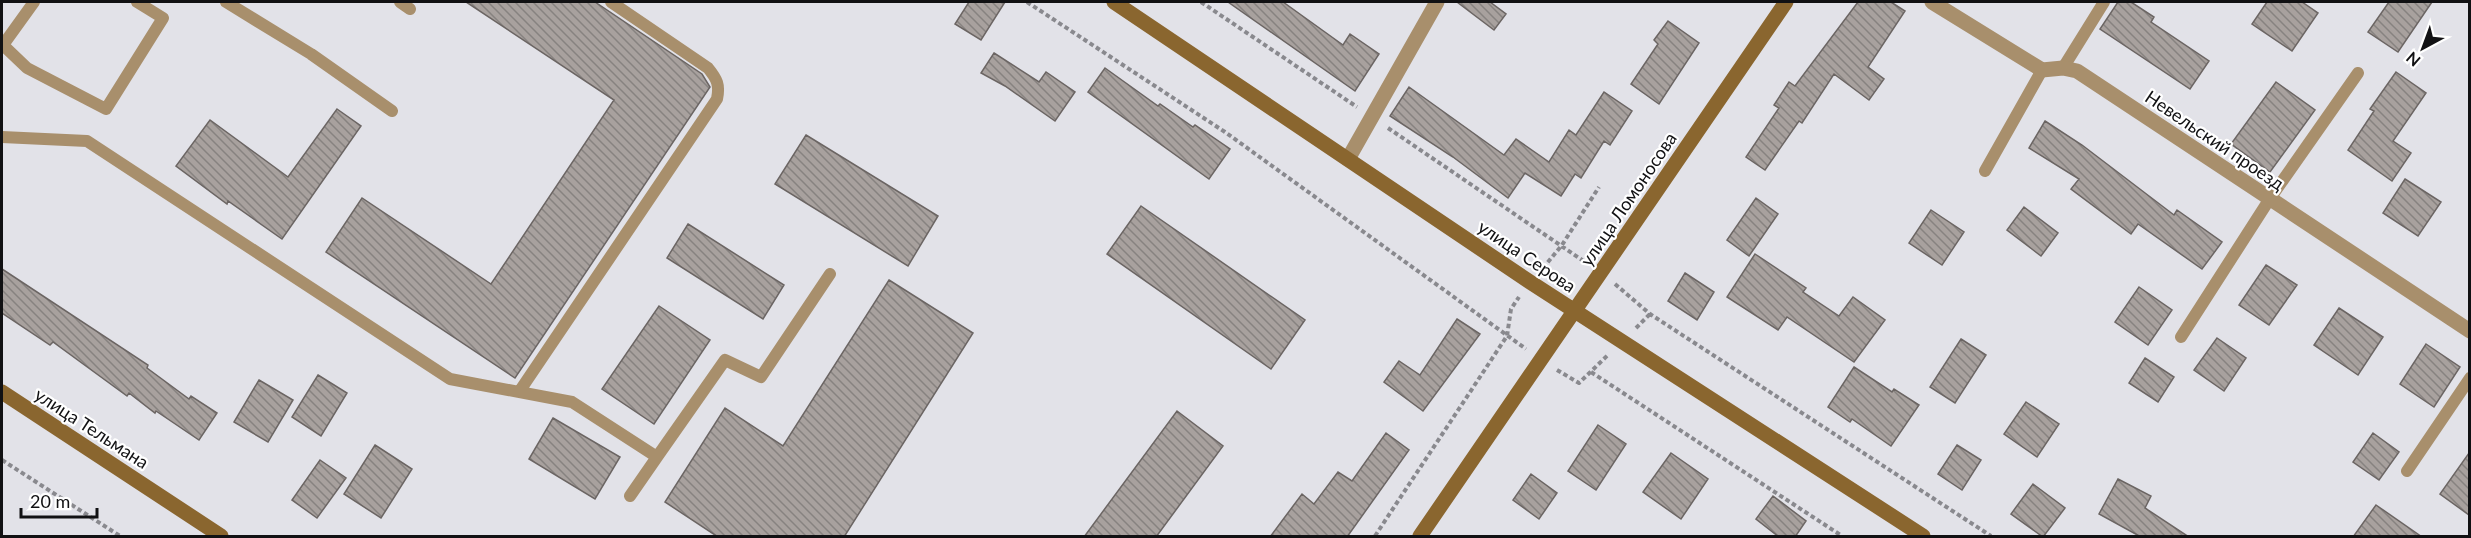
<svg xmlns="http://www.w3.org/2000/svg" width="2471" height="538" font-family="Lato,sans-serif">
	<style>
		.building { fill: url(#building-back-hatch); stroke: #6b6563; stroke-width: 1.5 }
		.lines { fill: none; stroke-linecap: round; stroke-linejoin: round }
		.path { stroke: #89898e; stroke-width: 4; stroke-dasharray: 4.5 3; stroke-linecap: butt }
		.lane { stroke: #a88f6c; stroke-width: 12 }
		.street { stroke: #a88f6c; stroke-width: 15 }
		.secondary { stroke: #8a662f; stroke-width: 15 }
		.labels { text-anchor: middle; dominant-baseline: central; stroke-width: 4.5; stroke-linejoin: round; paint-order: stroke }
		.street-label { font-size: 18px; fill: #111113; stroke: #fff }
	</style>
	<defs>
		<pattern id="building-back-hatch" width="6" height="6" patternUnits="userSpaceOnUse" patternTransform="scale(1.5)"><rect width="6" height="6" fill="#a8a19e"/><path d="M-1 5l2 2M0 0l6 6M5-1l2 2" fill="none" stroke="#878280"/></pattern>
	</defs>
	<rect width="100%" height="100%" fill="#e2e2e8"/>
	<!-- building -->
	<path class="building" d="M 466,2 L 595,2 L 702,74 L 710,87 L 515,378 L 326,252 L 362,198 L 491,284 L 614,100 Z
		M 969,2 L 1005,2 L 981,40 L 955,24 Z
		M 1228,2 L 1283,2 L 1343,45 L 1350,34 L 1379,54 L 1355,91 Z
		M 1457,2 L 1490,2 L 1506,14 L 1494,30 Z
		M 1858,2 L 1891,2 L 1905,11 L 1868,67 L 1884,79 L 1869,100 L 1834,74 L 1802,123 L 1799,121 L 1765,170 L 1746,157 L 1779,108 L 1774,105 L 1789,82 L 1795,86 Z
		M 2118,2 L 2131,2 L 2154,17 L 2151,22 L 2209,61 L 2190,89 L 2100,29 Z
		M 2267,2 L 2302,2 L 2318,13 L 2292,51 L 2252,24 Z
		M 2389,2 L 2432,2 L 2398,52 L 2368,32 Z
		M 1668,21 L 1699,43 L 1659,104 L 1631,84 L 1658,44 L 1654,40 Z
		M 994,53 L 1039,82 L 1046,72 L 1075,92 L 1055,121 L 1005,86 L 981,73 Z
		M 1105,68 L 1158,106 L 1160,104 L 1193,127 L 1195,125 L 1230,149 L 1209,179 L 1088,92 Z
		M 2396,72 L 2426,93 L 2393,141 L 2411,153 L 2392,181 L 2348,150 L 2374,111 L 2370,109 Z
		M 2276,82 L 2315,110 L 2270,172 L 2231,144 Z
		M 1409,87 L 1504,155 L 1516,139 L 1549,162 L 1569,130 L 1576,135 L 1604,92 L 1632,111 L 1610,145 L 1604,141 L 1581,178 L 1575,174 L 1561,196 L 1525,173 L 1508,198 L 1453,157 L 1390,116 Z
		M 337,109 L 361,126 L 282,239 L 228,201 L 227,204 L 176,166 L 210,120 L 288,177 Z
		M 2045,121 L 2082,145 L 2174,215 L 2177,210 L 2222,242 L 2202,269 L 2138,224 L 2131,234 L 2071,189 L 2079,179 L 2029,148 Z
		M 806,135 L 938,216 L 908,266 L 775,184 Z
		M 2405,179 L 2441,202 L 2418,236 L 2383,213 Z
		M 1756,198 L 1778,214 L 1749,256 L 1727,240 Z
		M 1141,206 L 1305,320 L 1271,369 L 1107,254 Z
		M 2024,207 L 2058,233 L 2041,256 L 2007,230 Z
		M 1931,210 L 1964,232 L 1942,265 L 1909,243 Z
		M 688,224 L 784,285 L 763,319 L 667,258 Z
		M 1755,254 L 1806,288 L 1803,292 L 1839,316 L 1853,297 L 1885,320 L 1854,362 L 1787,317 L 1778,330 L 1727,297 Z
		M 2266,265 L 2297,285 L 2269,325 L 2239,305 Z
		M 2,269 L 148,365 L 147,368 L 189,399 L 191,396 L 217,413 L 199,440 L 156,411 L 155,413 L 129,393 L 127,396 L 53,342 L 50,345 L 2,313 Z
		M 1685,273 L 1714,292 L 1697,320 L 1668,301 Z
		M 889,280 L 973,333 L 844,537 L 718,537 L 665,502 L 725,408 L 783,446 Z
		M 2139,287 L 2172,310 L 2148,345 L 2115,322 Z
		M 659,306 L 710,340 L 654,424 L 602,389 Z
		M 2339,308 L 2383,337 L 2358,375 L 2314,345 Z
		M 1457,319 L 1480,334 L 1423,411 L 1384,382 L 1399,361 L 1420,375 Z
		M 2217,338 L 2246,358 L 2224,391 L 2194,370 Z
		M 1961,339 L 1986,355 L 1955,403 L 1930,387 Z
		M 2426,344 L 2460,367 L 2434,407 L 2400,384 Z
		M 2145,358 L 2174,377 L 2158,402 L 2129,383 Z
		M 1854,367 L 1892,392 L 1894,389 L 1919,405 L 1891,446 L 1852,419 L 1850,422 L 1828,407 Z
		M 318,375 L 347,393 L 321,436 L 292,417 Z
		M 259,380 L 293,400 L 268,442 L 234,422 Z
		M 2026,402 L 2059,424 L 2037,457 L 2004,434 Z
		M 1177,411 L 1223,446 L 1156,537 L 1084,537 Z
		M 553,418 L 620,457 L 595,499 L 529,459 Z
		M 1598,425 L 1626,444 L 1596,490 L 1568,471 Z
		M 1386,433 L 1409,450 L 1347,537 L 1270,537 L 1302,494 L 1314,504 L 1338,472 L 1352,481 Z
		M 2373,433 L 2399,452 L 2379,480 L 2353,462 Z
		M 375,445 L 412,469 L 381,518 L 344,494 Z
		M 1957,445 L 1981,460 L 1962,490 L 1938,474 Z
		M 1671,453 L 1708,479 L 1681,519 L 1643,492 Z
		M 2469,453 L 2469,515 L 2440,494 Z
		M 320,460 L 346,478 L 317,518 L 292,500 Z
		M 1531,474 L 1557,493 L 1539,519 L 1513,500 Z
		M 2118,479 L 2151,496 L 2145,508 L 2189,537 L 2141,537 L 2099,514 Z
		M 2033,484 L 2065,508 L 2043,537 L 2011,514 Z
		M 1773,496 L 1806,521 L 1795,537 L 1779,537 L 1756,519 Z
		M 2376,505 L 2422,537 L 2353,537 Z"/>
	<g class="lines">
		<!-- path -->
		<path class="path" d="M 1027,2 L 1225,132 L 1526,349
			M 1201,2 L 1357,107
			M 1388,128 L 1585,262
			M 1543,268 L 1562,245 L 1599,187
			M 1615,284 L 1650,314 L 1991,536
			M 1636,328 L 1650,314
			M 1557,370 L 1579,383 L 1609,354
			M 1591,372 L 1842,536
			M 2,460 L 120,536
			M 1375,536 L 1507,336 L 1511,309 L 1519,297"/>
		<!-- lane -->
		<path class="lane" d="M 34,2 L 3,45 L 27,68 L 106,109 L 163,18 L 137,2
			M 226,2 L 311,54 L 392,111
			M 400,2 L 410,9
			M 2063,68 L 2104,2
			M 2,137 L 87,141 L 450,379 L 572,402 L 657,457 L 725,360 L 761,377 L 830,274
			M 1985,171 L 2042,70
			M 2181,337 L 2269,200 L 2358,73
			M 519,392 L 717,99 C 720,85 717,79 708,68 L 611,2
			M 2407,471 L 2470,378
			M 630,496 L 657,457"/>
		<!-- street -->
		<path class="street" d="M 1932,2 L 2042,70 L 2063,68 L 2077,71 L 2470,331
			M 1348,159 L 1437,2"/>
		<!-- secondary -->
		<path class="secondary" d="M 1114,2 L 1530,282 L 1923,536
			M 2,392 L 221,536
			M 1420,536 L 1786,2"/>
	</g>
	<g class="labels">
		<!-- street labels -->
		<g class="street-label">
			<text transform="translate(2215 140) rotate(34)">Невельский проезд</text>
			<text transform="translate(1628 199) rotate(-56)">улица Ломоносова</text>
			<text transform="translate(1527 256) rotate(34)">улица Серова</text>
			<text transform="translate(92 428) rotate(33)">улица Тельмана</text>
		</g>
	</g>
	<!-- border -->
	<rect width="2471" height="538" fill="none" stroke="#111113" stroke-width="6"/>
	<!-- north arrow -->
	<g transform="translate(2423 48) rotate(221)" stroke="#ffffff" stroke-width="4.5" paint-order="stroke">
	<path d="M0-4.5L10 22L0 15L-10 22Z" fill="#111113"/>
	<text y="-9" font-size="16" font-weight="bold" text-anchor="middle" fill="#111113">N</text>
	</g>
	<!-- scale -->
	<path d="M21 508v9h76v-9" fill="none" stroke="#111113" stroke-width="3"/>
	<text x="30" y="508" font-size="18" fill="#111113" stroke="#ffffff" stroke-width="4.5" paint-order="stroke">20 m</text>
</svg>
